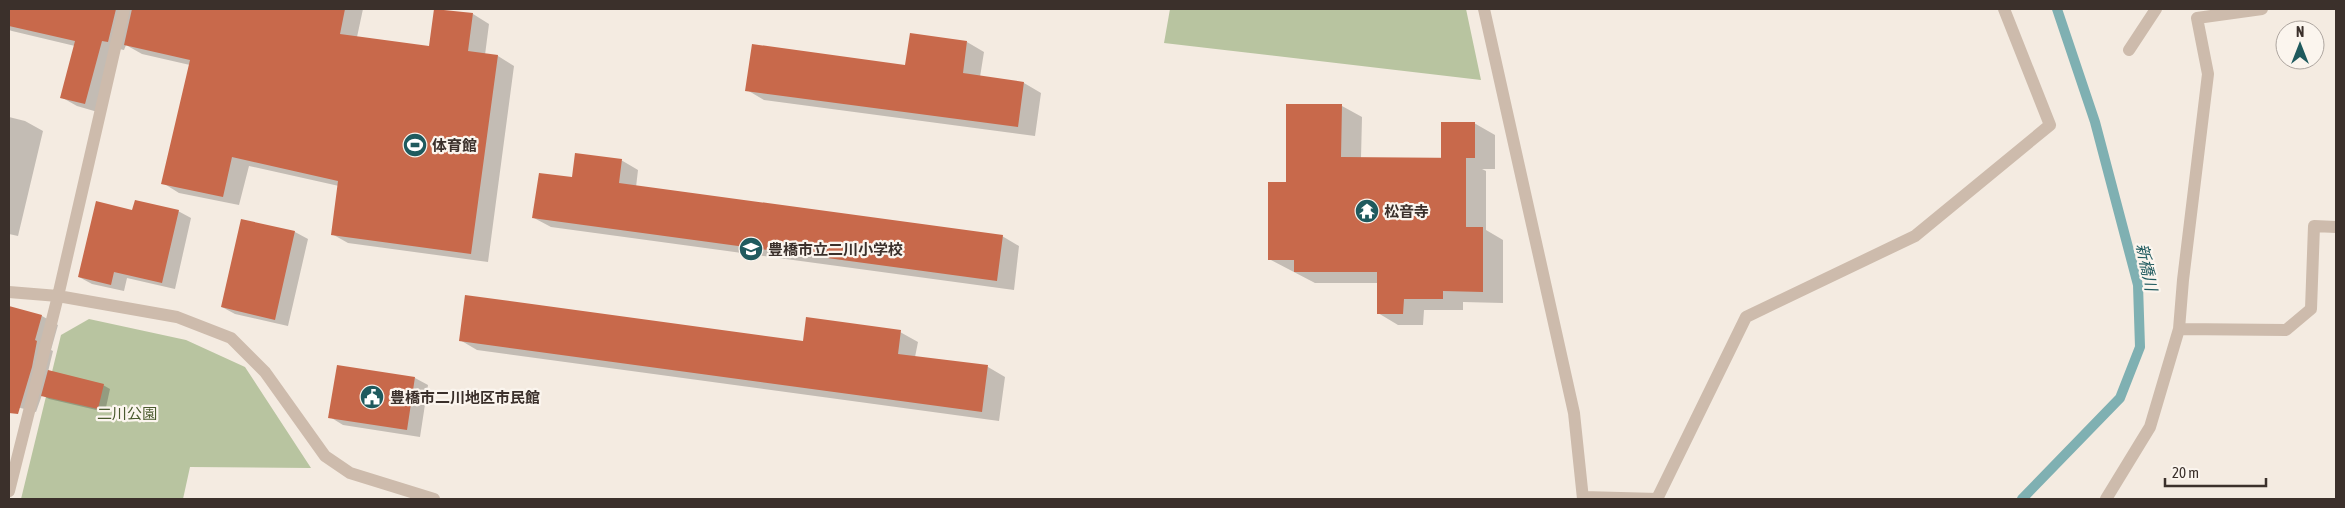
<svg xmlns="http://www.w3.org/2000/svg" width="2345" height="508" font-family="'Asap Condensed','Noto Sans JP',sans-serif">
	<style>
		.green { fill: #b8c4a0 }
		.shadow { fill: #0003 }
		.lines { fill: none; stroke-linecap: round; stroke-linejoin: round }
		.stream { stroke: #7fb0b2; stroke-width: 10 }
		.building { fill: #c8694b }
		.street { stroke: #cdbbac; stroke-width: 12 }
		.labels { text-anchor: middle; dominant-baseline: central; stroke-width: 4.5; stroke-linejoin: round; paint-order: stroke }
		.poi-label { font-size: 15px; font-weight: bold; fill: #3b302b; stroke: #fbf5ee; text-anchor: start }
		.park-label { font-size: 15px; fill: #4a5a2e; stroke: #fbf5ee }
		.water-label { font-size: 16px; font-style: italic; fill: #1f5a5e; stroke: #fbf5ee }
	</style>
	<rect width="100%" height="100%" fill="#f4ebe1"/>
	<!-- green -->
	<path class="green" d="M 1170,9 L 1466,9 L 1481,80 L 1164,43 Z
		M 89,319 L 186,340 L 245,367 L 311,468 L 190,467 L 183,499 L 21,499 L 61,335 Z"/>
	<!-- shadow -->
	<path class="shadow" d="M 9,9 L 206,9 L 216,11 L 217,9 L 363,9 L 357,37 L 430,47 L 473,14 L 489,24 L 485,55 L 498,56 L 514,66 L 488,262 L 348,243 L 332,234 L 339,186 L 249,166 L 239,205 L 179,193 L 163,183 L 190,65 L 142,54 L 126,45 L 124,50 L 119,49 L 101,113 L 77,106 L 61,97 L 75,46 L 12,31 L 9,30 Z
		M 967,42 L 984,52 L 980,77 L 1024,83 L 1041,93 L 1035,136 L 764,100 L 747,90 L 907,67 Z
		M 1342,106 L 1362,117 L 1361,158 L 1444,159 L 1474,123 L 1495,135 L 1495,169 L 1482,169 L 1486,171 L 1486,230 L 1503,240 L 1503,303 L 1463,302 L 1463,310 L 1424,310 L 1423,325 L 1398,325 L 1378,313 L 1378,283 L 1315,283 L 1269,259 L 1287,183 Z
		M 9,117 L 25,121 L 43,131 L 18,236 L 9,234 Z
		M 621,160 L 638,170 L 636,187 L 1002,236 L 1019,246 L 1014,290 L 551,227 L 534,218 L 573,178 Z
		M 133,211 L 178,211 L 191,218 L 175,289 L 127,278 L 124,291 L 92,284 L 79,277 Z
		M 242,220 L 295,232 L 308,239 L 288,326 L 235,314 L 222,307 Z
		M 9,307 L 42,316 L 58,325 L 51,350 L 53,351 L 48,372 L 103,385 L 110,389 L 105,412 L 49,399 L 42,395 L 36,412 L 9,405 Z
		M 900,332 L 918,342 L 915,357 L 988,367 L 1005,377 L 999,421 L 477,350 L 460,340 L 804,342 Z
		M 415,378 L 428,385 L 420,437 L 343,425 L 330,417 Z"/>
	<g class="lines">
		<!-- stream -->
		<path class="stream" d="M 2022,499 L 2120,398 L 2140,347 L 2138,285 L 2095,122 L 2057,9"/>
	</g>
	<!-- building -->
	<path class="building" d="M 9,9 L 116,9 L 108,42 L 102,41 L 85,104 L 60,98 L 75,41 L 9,26 Z
		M 132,9 L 345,9 L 340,34 L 429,46 L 434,9 L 473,13 L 468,51 L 498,55 L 471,254 L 331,235 L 338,181 L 232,157 L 223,197 L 161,184 L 190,60 L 124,45 Z
		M 910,33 L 967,41 L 963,73 L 1024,82 L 1018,127 L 745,91 L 752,44 L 905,65 Z
		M 1286,104 L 1342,104 L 1341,157 L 1466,158 L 1466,227 L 1483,227 L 1483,292 L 1443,291 L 1443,299 L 1404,299 L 1403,314 L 1377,314 L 1377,272 L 1294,272 L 1294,260 L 1268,260 L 1268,182 L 1286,182 Z
		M 1441,122 L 1475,122 L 1475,158 L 1441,158 Z
		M 575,153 L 622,159 L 619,183 L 1003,235 L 997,281 L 532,218 L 539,173 L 572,177 Z
		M 135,200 L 179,210 L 162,283 L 114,272 L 111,285 L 78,277 L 96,201 L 132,210 Z
		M 241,219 L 295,231 L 275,320 L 221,307 Z
		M 465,295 L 803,341 L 806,317 L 901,330 L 898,354 L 988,365 L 982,412 L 459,341 Z
		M 9,306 L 42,315 L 35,340 L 37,341 L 32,367 L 18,414 L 9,413 Z
		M 337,365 L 415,377 L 407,430 L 328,418 Z
		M 48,370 L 104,384 L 98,409 L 41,396 Z"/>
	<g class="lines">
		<!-- street -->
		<path class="street" d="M 1484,9 L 1574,413 L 1583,499
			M 2129,50 L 2156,9
			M 9,292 L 58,296 L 177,317 L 231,338 L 265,372 L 325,456 L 350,473 L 434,499
			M 2179,329 L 2286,330 L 2311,309 L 2314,226 L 2336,227
			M 9,491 L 58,296 L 124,9
			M 1583,497 L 1658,499
			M 1657,499 L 1746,317 L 1915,236 L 2050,125 L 2004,9
			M 2106,499 L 2150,427 L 2179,329 L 2183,280 L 2208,74 L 2197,18 L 2262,9"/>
	</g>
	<!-- icons -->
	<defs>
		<g id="stadium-disc" transform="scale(1.25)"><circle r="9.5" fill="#1f5a5e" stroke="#fbf5ee"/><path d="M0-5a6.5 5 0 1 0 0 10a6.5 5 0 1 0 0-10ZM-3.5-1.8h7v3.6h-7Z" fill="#fff"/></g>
		<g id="temple-disc" transform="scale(1.25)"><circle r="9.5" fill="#1f5a5e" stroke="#fbf5ee"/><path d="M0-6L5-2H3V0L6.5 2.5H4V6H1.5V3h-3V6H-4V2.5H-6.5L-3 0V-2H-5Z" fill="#fff"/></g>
		<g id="school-disc" transform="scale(1.25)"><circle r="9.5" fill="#1f5a5e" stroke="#fbf5ee"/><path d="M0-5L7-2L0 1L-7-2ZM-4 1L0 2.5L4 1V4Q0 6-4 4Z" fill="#fff"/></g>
		<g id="civic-disc" transform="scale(1.25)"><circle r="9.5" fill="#1f5a5e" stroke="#fbf5ee"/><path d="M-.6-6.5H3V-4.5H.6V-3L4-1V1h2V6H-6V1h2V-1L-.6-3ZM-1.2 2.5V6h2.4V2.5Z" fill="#fff"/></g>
	</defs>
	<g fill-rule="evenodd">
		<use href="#stadium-disc" x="415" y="145"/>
		<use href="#temple-disc" x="1367" y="211"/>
		<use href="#school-disc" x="751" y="249"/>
		<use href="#civic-disc" x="372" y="397"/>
	</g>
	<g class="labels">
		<!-- poi labels -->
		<g class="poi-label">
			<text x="432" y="145">体育館</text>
			<text x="1384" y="211">松音寺</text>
			<text x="768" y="249">豊橋市立二川小学校</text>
			<text x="390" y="397">豊橋市二川地区市民館</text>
		</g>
		<!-- park labels -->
		<g class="park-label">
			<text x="127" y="413">二川公園</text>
		</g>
		<!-- water labels -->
		<g class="water-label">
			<text transform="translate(2147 267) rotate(78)">新橋川</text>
		</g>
	</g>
	<!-- border -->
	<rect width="2345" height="508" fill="none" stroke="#3b302b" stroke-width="20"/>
	<!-- north arrow -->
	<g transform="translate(2300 45)"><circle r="24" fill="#fbf5ee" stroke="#aea6a0"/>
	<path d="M0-4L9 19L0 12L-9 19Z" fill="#1f5a5e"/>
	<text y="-8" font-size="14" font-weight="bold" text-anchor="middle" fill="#3b302b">N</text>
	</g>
	<!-- scale -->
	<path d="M2165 478v8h101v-8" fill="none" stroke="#3b302b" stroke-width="2.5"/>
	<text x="2172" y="478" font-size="15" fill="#3b302b" stroke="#fbf5ee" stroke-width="4" paint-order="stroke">20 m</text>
</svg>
